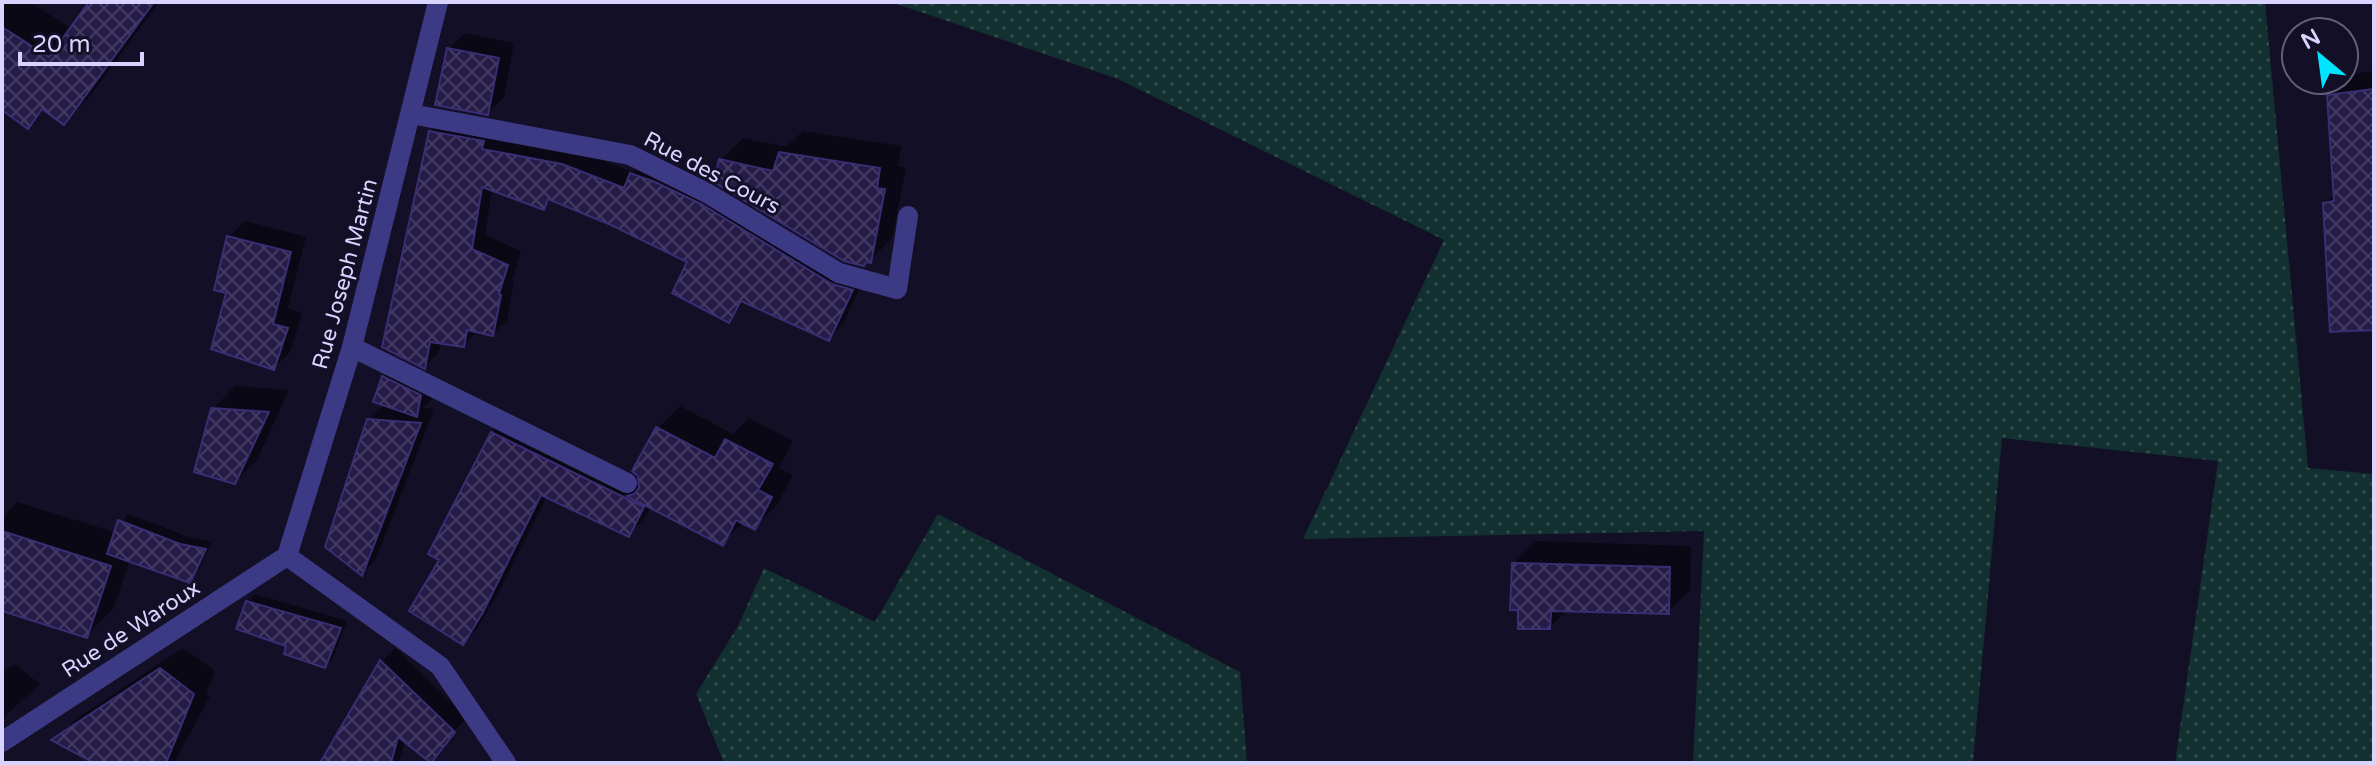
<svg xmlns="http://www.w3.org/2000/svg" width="2376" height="765" font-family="'Varela Round',sans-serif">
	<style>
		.grass { fill: url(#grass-dots) }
		.shadow { fill: #0007 }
		.building { fill: url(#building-cross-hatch); stroke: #3b2d73; stroke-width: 2 }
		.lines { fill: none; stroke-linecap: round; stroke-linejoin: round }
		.service { stroke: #3d3a85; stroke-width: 20 }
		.minor { stroke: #3d3a85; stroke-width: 20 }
		.labels { text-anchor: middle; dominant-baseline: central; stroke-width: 6; stroke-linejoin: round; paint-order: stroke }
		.street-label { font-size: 22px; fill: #d9d4ff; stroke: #130f26 }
	</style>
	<defs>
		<pattern id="grass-dots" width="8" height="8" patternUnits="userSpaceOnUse" patternTransform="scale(2)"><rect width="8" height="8" fill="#12302f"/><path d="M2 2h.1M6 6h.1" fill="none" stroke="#344d4e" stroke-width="1.8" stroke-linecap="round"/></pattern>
		<pattern id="building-cross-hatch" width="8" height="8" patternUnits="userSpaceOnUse" patternTransform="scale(2)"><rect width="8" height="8" fill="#241b47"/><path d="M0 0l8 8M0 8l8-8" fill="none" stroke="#433b63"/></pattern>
	</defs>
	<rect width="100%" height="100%" fill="#130f26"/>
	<!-- grass -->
	<path class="grass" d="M 891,2 L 2265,2 L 2308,468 L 2374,474 L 2374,763 L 2175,763 L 2218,461 L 2002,438 L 1973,763 L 1693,763 L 1704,531 L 1303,539 L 1444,240 L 1118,79 Z
		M 938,514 L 1240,672 L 1247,763 L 724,763 L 696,694 L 738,626 L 764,568 L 875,622 Z"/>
	<!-- shadow -->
	<path class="shadow" d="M 2,2 L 30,2 L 72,29 L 92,2 L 159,2 L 90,96 L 64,123 L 45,109 L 28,126 L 2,107 Z
		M 465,33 L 514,43 L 504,97 L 488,113 L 449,49 Z
		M 2374,71 L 2374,328 L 2325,204 L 2335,194 L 2329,96 L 2351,74 Z
		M 445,117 L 577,150 L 633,172 L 646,160 L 847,271 L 865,276 L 843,324 L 829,338 L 746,301 L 729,320 L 689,261 L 612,224 L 552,199 L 543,207 L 492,189 L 485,235 L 521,251 L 512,280 L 514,281 L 507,320 L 493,334 L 478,330 L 464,345 L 441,342 L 439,352 L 425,366 L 431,132 Z
		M 803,131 L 901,146 L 898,166 L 906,168 L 892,238 L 870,261 L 721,160 L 743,138 L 786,147 Z
		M 245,221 L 306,237 L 288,308 L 302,313 L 290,352 L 274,368 L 229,292 L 229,237 Z
		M 399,362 L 435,380 L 432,399 L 423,408 L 434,409 L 376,559 L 362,573 L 369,420 L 385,404 L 383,377 Z
		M 235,386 L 289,390 L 257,460 L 235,482 L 213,409 Z
		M 680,406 L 733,434 L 749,418 L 793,441 L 779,468 L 793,475 L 777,505 L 755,527 L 744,522 L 723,543 L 651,506 L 644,519 L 628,535 L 547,496 L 498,594 L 476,630 L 461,646 L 452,634 L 442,559 L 492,433 L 508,417 L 641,482 L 640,476 L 635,471 L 658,428 Z
		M 17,502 L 114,532 L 128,514 L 189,537 L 212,542 L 197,573 L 189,581 L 130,560 L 113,609 L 86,636 L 2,609 L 2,518 Z
		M 1536,541 L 1691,546 L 1690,590 L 1668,612 L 1567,610 L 1550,627 L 1514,563 Z
		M 255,594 L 347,621 L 333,658 L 325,666 L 288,644 L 248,602 Z
		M 183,648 L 215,671 L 206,694 L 210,696 L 174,763 L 99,763 L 55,740 L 76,719 Z
		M 395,648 L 467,717 L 430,761 L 405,741 L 399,763 L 322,763 L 382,661 Z
		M 14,664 L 40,684 L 2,719 L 2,673 Z"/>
	<!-- building -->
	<path class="building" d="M 89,2 L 154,2 L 64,125 L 42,109 L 28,129 L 2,110 L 2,27 L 49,57 Z
		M 447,48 L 499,58 L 488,115 L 435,105 Z
		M 2374,89 L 2374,330 L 2330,332 L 2323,203 L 2334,201 L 2327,95 Z
		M 429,131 L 484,141 L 482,149 L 562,164 L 624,188 L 630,173 L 655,182 L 701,204 L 832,284 L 853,290 L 829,341 L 741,301 L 729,323 L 672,293 L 687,262 L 611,225 L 548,199 L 544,210 L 482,187 L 472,249 L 508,265 L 499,294 L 501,295 L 493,336 L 467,330 L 464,347 L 430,342 L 425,369 L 382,347 Z
		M 779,152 L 880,168 L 877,188 L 885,189 L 871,263 L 866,262 L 864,266 L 844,261 L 714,182 L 719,159 L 773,171 Z
		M 227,236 L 291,252 L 273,324 L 288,328 L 274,370 L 211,349 L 226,293 L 214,290 Z
		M 382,376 L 421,395 L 417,417 L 373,402 Z
		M 211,408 L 269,412 L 235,484 L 194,472 Z
		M 367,419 L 421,423 L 362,576 L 325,547 Z
		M 656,427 L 715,458 L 725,439 L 773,464 L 758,490 L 772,497 L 755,530 L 736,520 L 723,546 L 627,496 L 634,494 L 639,488 L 638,476 L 632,471 Z
		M 491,432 L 644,507 L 629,537 L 541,495 L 483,612 L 463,645 L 409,611 L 439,560 L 428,554 Z
		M 118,520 L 180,544 L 206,549 L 190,583 L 107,554 Z
		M 2,531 L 111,566 L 87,638 L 2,611 Z
		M 1512,563 L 1670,567 L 1669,614 L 1551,611 L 1550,629 L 1518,629 L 1518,610 L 1510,610 Z
		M 246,601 L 341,628 L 325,668 L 284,654 L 286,646 L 236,629 Z
		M 380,660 L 455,732 L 431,763 L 398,737 L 391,763 L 320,763 Z
		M 160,668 L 194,694 L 166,763 L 94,763 L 51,740 Z"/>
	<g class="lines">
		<!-- service -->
		<path class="service" d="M 839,273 L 897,289 L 908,216
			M 352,347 L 627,483"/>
		<!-- minor -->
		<path class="minor" d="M 411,114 L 630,155 L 707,193 L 839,273
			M 287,556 L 352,347 L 438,2
			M 287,556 L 440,666 L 506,763
			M 2,742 L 287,556"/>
	</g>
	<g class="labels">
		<!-- street labels -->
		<g class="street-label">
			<text transform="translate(712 173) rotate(28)">Rue des Cours</text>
			<text transform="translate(345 274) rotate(-75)">Rue Joseph Martin</text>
			<text transform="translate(131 629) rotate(-33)">Rue de Waroux</text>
		</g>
	</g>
	<!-- border -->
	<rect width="2376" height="765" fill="none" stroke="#d9d4ff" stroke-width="8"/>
	<!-- north arrow -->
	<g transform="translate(2320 56) rotate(331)"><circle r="38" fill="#130f26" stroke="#625e7d" stroke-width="2"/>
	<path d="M0-6L14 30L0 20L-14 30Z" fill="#00e5ff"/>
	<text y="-12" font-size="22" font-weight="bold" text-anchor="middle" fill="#d9d4ff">N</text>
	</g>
	<!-- scale -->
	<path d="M20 52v12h122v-12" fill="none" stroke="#d9d4ff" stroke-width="4"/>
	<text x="32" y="52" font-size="24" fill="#d9d4ff" stroke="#130f26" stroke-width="6" paint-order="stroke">20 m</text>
</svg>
